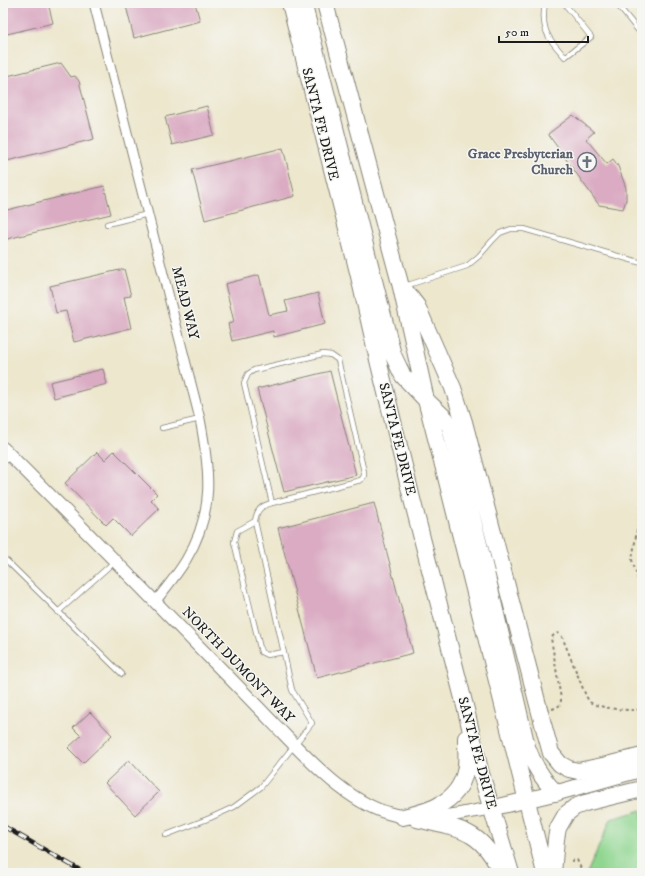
<svg xmlns="http://www.w3.org/2000/svg" width="645" height="876" font-family="'IM FELL DW Pica',serif">
	<style>
		.green { fill: #8fd690; stroke: #567956 }
		.building { fill: #daabc3 }
		.lines { fill: none; stroke-linecap: round; stroke-linejoin: round }
		.service-casing { stroke: #848275; stroke-width: 6 }
		.minor-casing { stroke: #848275; stroke-width: 11 }
		.tertiary-casing { stroke: #848275; stroke-width: 14 }
		.primary-casing { stroke: #848275; stroke-width: 17 }
		.trunk-casing { stroke: #848275; stroke-width: 18 }
		.path { stroke: #848275; stroke-width: 2; stroke-dasharray: 3 3; stroke-linecap: butt }
		.service { stroke: #fff; stroke-width: 4.5 }
		.minor { stroke: #fff; stroke-width: 9 }
		.tertiary { stroke: #fff; stroke-width: 12 }
		.primary { stroke: #fff; stroke-width: 15 }
		.trunk { stroke: #fff; stroke-width: 16 }
		.rail-casing { stroke: #1c1c1c; stroke-width: 4.5 }
		.rail { stroke: #f6f6f2; stroke-width: 3; stroke-dasharray: 9; stroke-linecap: butt }
		.labels { text-anchor: middle; dominant-baseline: central; stroke-width: 3; stroke-linejoin: round; paint-order: stroke }
		.street-label { font-size: 14px; fill: #1c1c1c; stroke: #f6f6f2 }
		.worship-label { font-size: 14px; font-weight: bold; fill: #5b616d; stroke: #f6f6f2; text-anchor: end }
	</style>
	<rect width="100%" height="100%" fill="#f6f6f2"/>
	<filter id="ink" filterUnits="userSpaceOnUse"><feTurbulence type="fractalNoise" baseFrequency=".025" numOctaves="2"/><feDisplacementMap in="SourceGraphic" scale="8" xChannelSelector="R" yChannelSelector="G"/><feConvolveMatrix kernelMatrix="1 2 1 2 8 2 1 2 1" color-interpolation-filters="sRGB"/></filter>
	<filter id="wash" filterUnits="userSpaceOnUse"><feTurbulence type="fractalNoise" baseFrequency=".012" numOctaves="4" result="noise"/><feDisplacementMap in="SourceGraphic" scale="16" xChannelSelector="R" yChannelSelector="G"/><feGaussianBlur stdDeviation="0.9" result="paint"/><feColorMatrix in="noise" values="0 0 0 0 0 0 0 0 0 0 0 0 0 0 0 0 0 1.4 0 .05"/><feComposite in="paint" operator="in"/></filter>
	<g filter="url(#wash)">
		<rect width="100%" height="100%" fill="#ede7ce"/>
		<!-- green -->
		<path class="green" d="M 642,810 L 642,873 L 587,873 L 611,819 Z"/>
		<g id="blocks">
			<!-- building -->
			<path class="building" d="M 3,3 L 48,3 L 53,23 L 3,35 Z
				M 140,3 L 195,3 L 200,21 L 134,38 L 126,6 Z
				M 61,63 L 71,77 L 75,76 L 79,81 L 94,139 L 3,162 L 3,77 Z
				M 207,106 L 214,135 L 172,145 L 165,117 Z
				M 573,115 L 594,132 L 586,139 L 607,164 L 613,159 L 618,166 L 626,188 L 626,200 L 623,209 L 599,205 L 548,134 Z
				M 283,148 L 295,196 L 205,220 L 192,170 Z
				M 104,186 L 111,214 L 3,240 L 3,211 Z
				M 124,269 L 131,296 L 124,297 L 131,328 L 74,342 L 66,311 L 56,313 L 50,286 Z
				M 259,275 L 269,315 L 288,311 L 285,301 L 318,293 L 325,324 L 274,337 L 273,331 L 232,341 L 228,324 L 234,322 L 225,284 Z
				M 103,369 L 107,384 L 54,398 L 50,382 Z
				M 330,371 L 356,475 L 284,492 L 257,389 Z
				M 114,451 L 157,494 L 151,500 L 159,509 L 131,536 L 113,518 L 106,525 L 65,483 L 97,452 L 105,460 Z
				M 374,503 L 413,653 L 317,678 L 278,528 Z
				M 90,712 L 112,735 L 83,763 L 68,748 L 81,736 L 73,728 Z
				M 129,760 L 159,792 L 135,815 L 105,783 Z"/>
		</g>
	</g>
	<g filter="url(#ink)">
		<use href="#blocks" fill-opacity="0" stroke="#848275" stroke-width="1"/>
		<g class="lines">
			<!-- service casing -->
			<g class="service-casing">
				<path id="service" d="M 545,3 C 543,14 543,27 549,37 C 553,44 560,51 565,57 L 591,37 L 564,3
					M 616,3 L 642,35
					M 107,224 L 148,214
					M 405,286 L 467,266 L 479,256 L 492,241 L 500,233 L 511,229 L 524,229 L 614,255 L 642,263
					M 162,428 L 200,419
					M 3,463 L 10,456
					M 255,521 L 237,531 L 234,542 L 261,652 L 267,655 L 284,652
					M 7,561 L 122,674
					M 58,612 L 115,561
					M 166,835 L 210,818 L 234,807 L 261,787 L 312,723 L 292,690 L 255,521 C 257,509 261,506 272,503 L 361,480 L 364,476 L 364,472 L 338,360 L 331,355 L 323,354 L 254,370 L 248,374 L 244,383 L 272,503"/>
			</g>
			<!-- minor casing -->
			<g class="minor-casing">
				<path id="minor" d="M 94,3 L 200,419 C 210,471 215,512 186,560 C 177,575 166,588 155,602"/>
			</g>
			<!-- tertiary casing -->
			<g class="tertiary-casing">
				<path id="tertiary" d="M 3,448 C 73,518 142,588 210,658 C 233,681 255,704 277,727 C 307,758 346,801 388,813 C 423,824 457,814 492,808"/>
			</g>
			<!-- primary casing -->
			<g class="primary-casing">
				<path id="primary" d="M 492,808 L 556,793 L 642,769"/>
			</g>
			<!-- trunk casing -->
			<g class="trunk-casing">
				<path id="trunk" d="M 290,3 L 358,272 L 378,360 L 413,503 L 466,710 L 480,770 L 511,873
					M 303,3 L 304,6 L 393,355 L 403,376 L 426,400 L 446,419 L 450,427 L 491,593 L 527,747 C 533,764 543,780 556,793
					M 325,3 L 401,287 L 426,400 L 443,465 L 545,873
					M 404,289 L 417,306 L 453,388 L 464,422 L 543,724 L 551,753 L 560,764 L 569,769 L 578,771 L 607,765 L 642,756
					M 403,817 C 432,811 462,801 466,766 C 467,757 466,747 466,738
					M 417,819 C 459,829 482,829 501,873
					M 553,873 L 556,839 L 558,828 L 566,814 L 575,807 L 585,803 L 642,789"/>
			</g>
			<!-- path -->
			<path class="path" d="M 642,500 L 632,560 L 642,593
				M 552,709 C 558,707 561,706 561,699 L 551,638 L 554,635 L 558,633 L 561,635 L 563,639 L 586,696 C 587,698 589,701 590,702 C 597,708 633,712 642,709
				M 571,861 L 577,860 L 583,873"/>
			<!-- service -->
			<use href="#service" class="service"/>
			<!-- minor -->
			<use href="#minor" class="minor"/>
			<!-- tertiary -->
			<use href="#tertiary" class="tertiary"/>
			<!-- primary -->
			<use href="#primary" class="primary"/>
			<!-- trunk -->
			<use href="#trunk" class="trunk"/>
			<!-- rail casing -->
			<g class="rail-casing">
				<path id="rail" d="M 3,826 L 85,873"/>
			</g>
			<!-- rail -->
			<use href="#rail" class="rail"/>
		</g>
	</g>
	<!-- icons -->
	<defs>
		<g id="church-ring" transform="scale(1)"><circle r="9.5" fill="#f6f6f2" stroke="#6b7280" stroke-width="1.5"/><path d="M-1.2-6h2.4v3.5h3.3v2.4h-3.3V6h-2.4V-.1h-3.3v-2.4h3.3Z" fill="#6b7280"/></g>
	</defs>
	<g fill-rule="evenodd">
		<use href="#church-ring" x="587" y="162"/>
	</g>
	<g class="labels">
		<!-- street labels -->
		<g class="street-label">
			<text transform="translate(320 124) rotate(76)">SANTA FE DRIVE</text>
			<text transform="translate(185 303) rotate(76)">MEAD WAY</text>
			<text transform="translate(397 439) rotate(76)">SANTA FE DRIVE</text>
			<text transform="translate(238 665) rotate(46)">NORTH DUMONT WAY</text>
			<text transform="translate(477 753) rotate(75)">SANTA FE DRIVE</text>
		</g>
		<!-- worship labels -->
		<g class="worship-label">
			<text x="573" y="154">Grace Presbyterian<tspan x="573" dy="16">Church</tspan></text>
		</g>
	</g>
	<!-- margin -->
	<rect width="645" height="876" fill="none" stroke="#f6f6f2" stroke-width="16"/>
	<!-- scale -->
	<path d="M499 36v6h89v-6" fill="none" stroke="#1c1c1c" stroke-width="2"/>
	<text x="505" y="36" font-size="12" fill="#1c1c1c" stroke="#f6f6f2" stroke-width="3" paint-order="stroke">50 m</text>
</svg>
